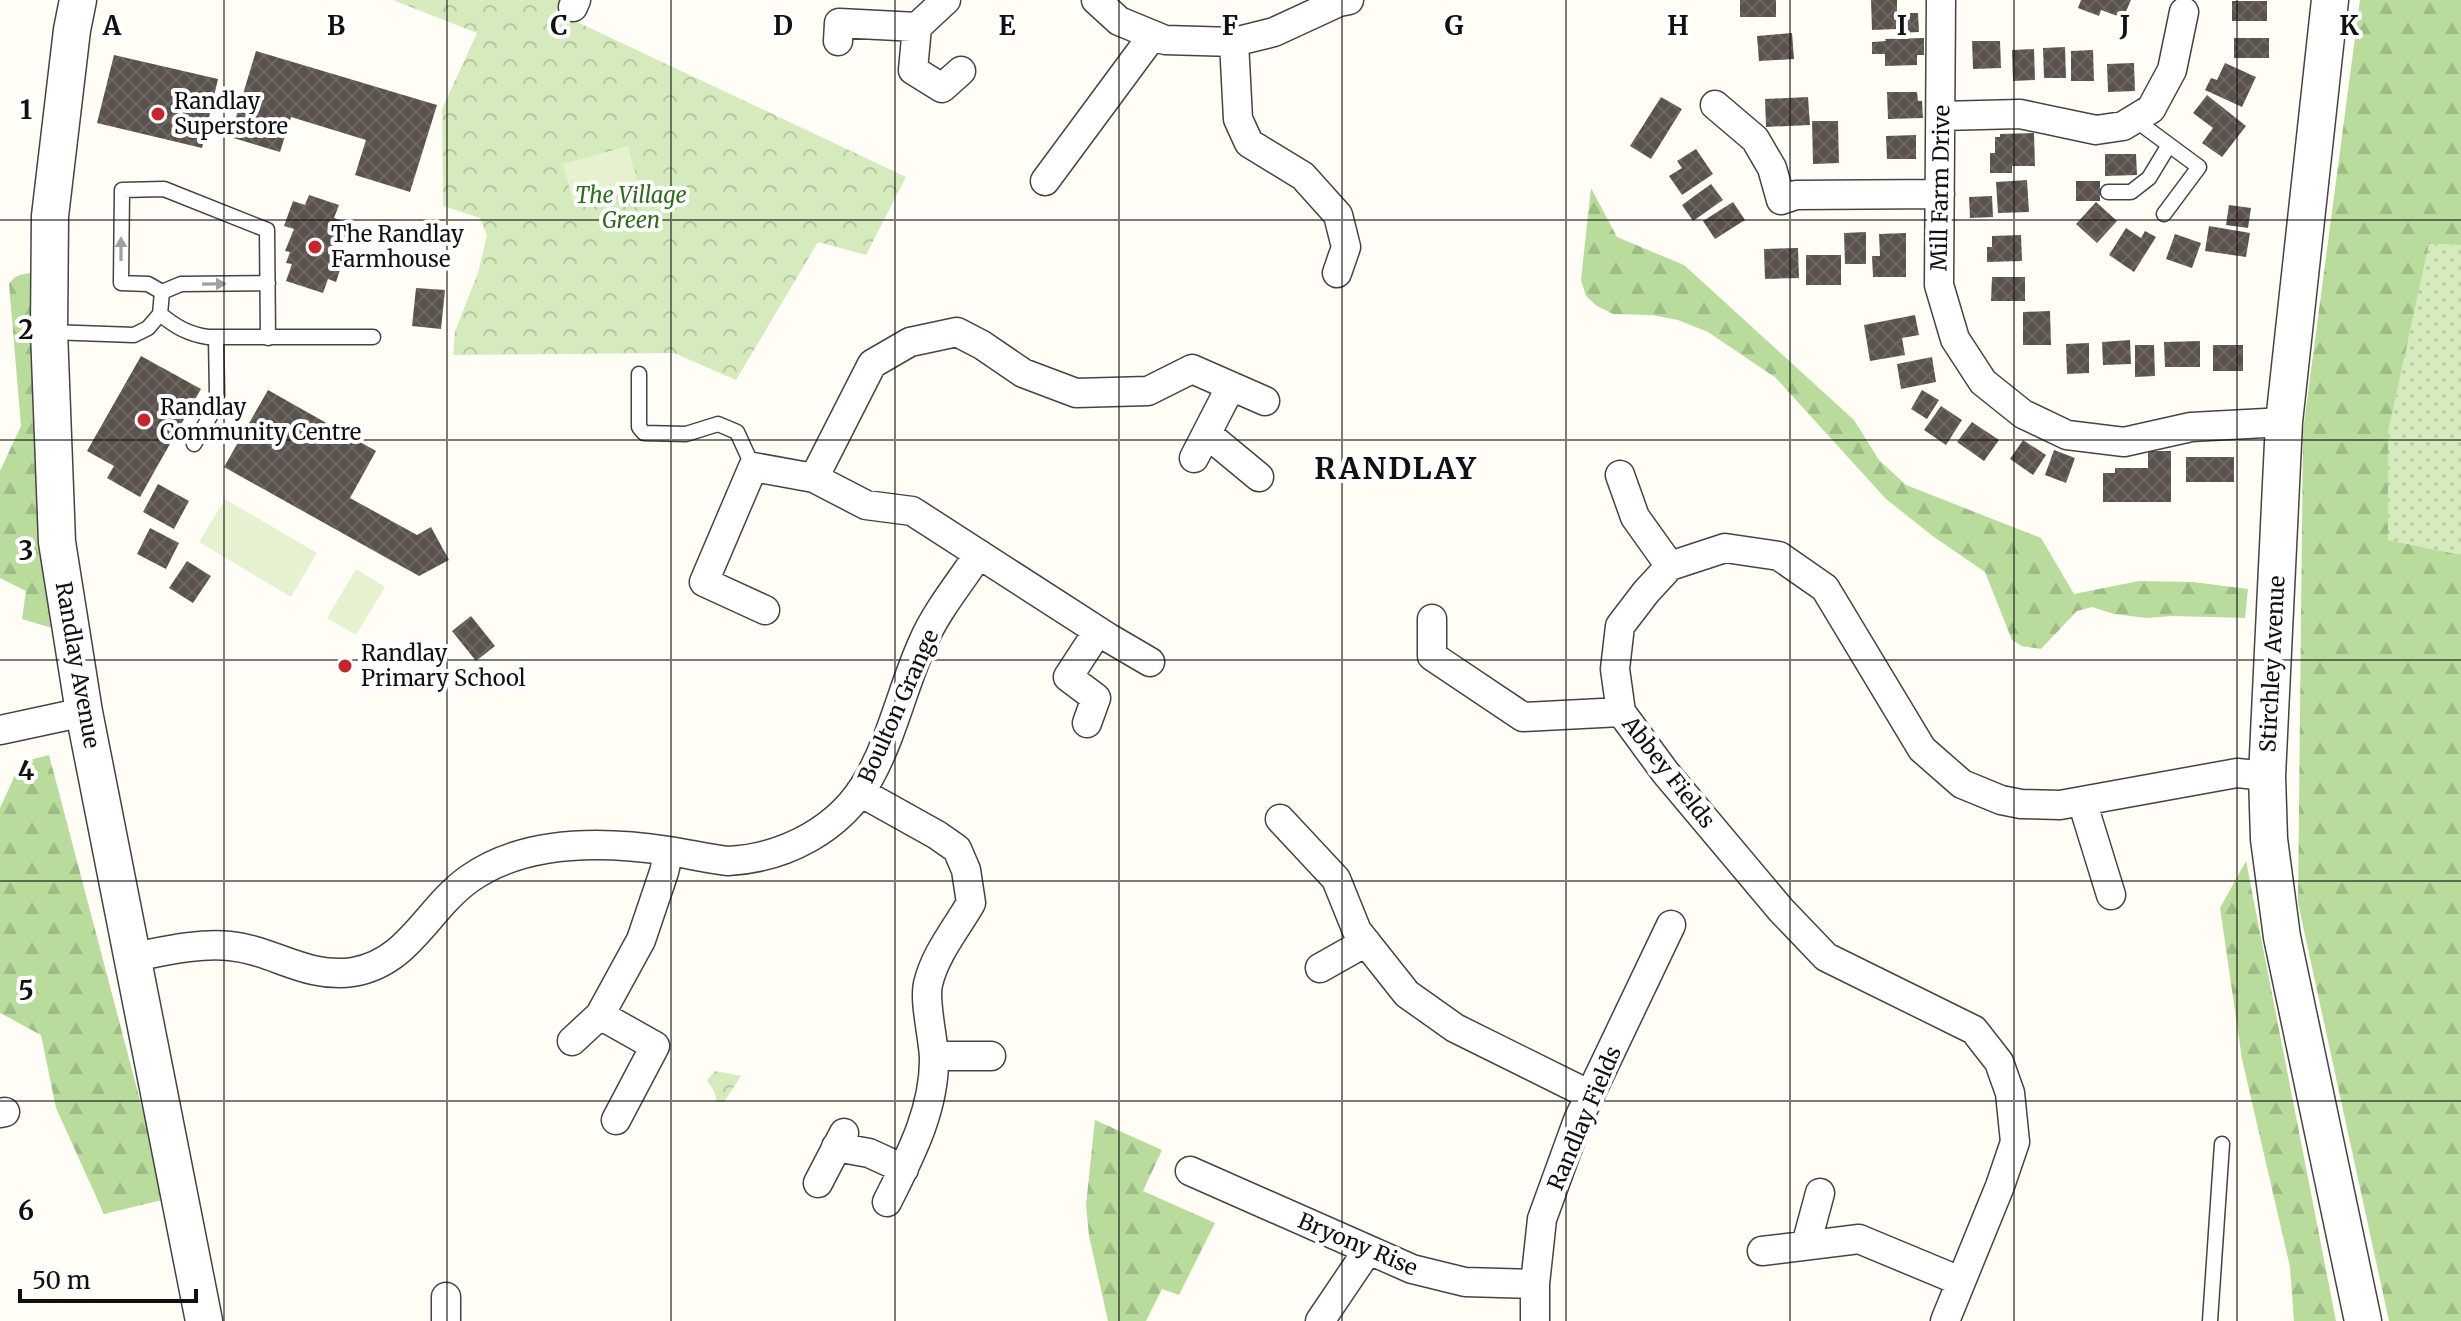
<svg xmlns="http://www.w3.org/2000/svg" width="2461" height="1321" font-family="Merriweather,serif">
	<style>
		.grass { fill: url(#grass-dots) }
		.forest { fill: url(#forest-firs) }
		.park { fill: url(#park-crowns) }
		.pitch { fill: #e6f2cf }
		.building { fill: url(#building-cross-hatch) }
		.lines { fill: none; stroke-linecap: round; stroke-linejoin: round }
		.service-casing { stroke: #444; stroke-width: 17 }
		.minor-casing { stroke: #444; stroke-width: 31 }
		.tertiary-casing { stroke: #444; stroke-width: 39 }
		.service { stroke: #fff; stroke-width: 14 }
		.minor { stroke: #fff; stroke-width: 28 }
		.tertiary { stroke: #fff; stroke-width: 36 }
		.oneway { fill: #a0a0a0 }
		.grid { fill: none; stroke: #111; stroke-width: 2; stroke-opacity: 0.55 }
		.poi-dot { fill: #c4262e; stroke: #fff; stroke-width: 3 }
		.labels { text-anchor: middle; dominant-baseline: central; stroke-width: 8; stroke-linejoin: round; paint-order: stroke }
		.poi-label { font-size: 22px; fill: #111; stroke: #fff; text-anchor: start }
		.street-label { font-size: 22px; fill: #111; stroke: #fff }
		.park-label { font-size: 22px; font-style: italic; fill: #2f6b1f; stroke: #fff }
		.district-label { font-size: 30px; font-weight: bold; letter-spacing: 2px; fill: #111; stroke: #fff }
		.grid-label { font-size: 26px; text-anchor: middle; font-weight: bold; fill: #111; stroke: #fff; stroke-width: 8; stroke-linejoin: round; paint-order: stroke }
	</style>
	<defs>
		<pattern id="grass-dots" width="8" height="8" patternUnits="userSpaceOnUse" patternTransform="scale(2)"><rect width="8" height="8" fill="#d5ebbd"/><path d="M2 2h.1M6 6h.1" fill="none" stroke="#b6c8a1" stroke-width="1.8" stroke-linecap="round"/></pattern>
		<pattern id="forest-firs" width="22" height="20" patternUnits="userSpaceOnUse" patternTransform="scale(2)"><rect width="22" height="20" fill="#b9dc9c"/><path d="M5 1l3.5 6h-7zM16 11l3.5 6h-7z" fill="#9ebc85"/></pattern>
		<pattern id="park-crowns" width="20" height="18" patternUnits="userSpaceOnUse" patternTransform="scale(2)"><rect width="20" height="18" fill="#d5ebbd"/><path d="M2 6a3 3 0 1 1 6 0M12 15a3 3 0 1 1 6 0" fill="none" stroke="#b6c8a1"/></pattern>
		<pattern id="building-cross-hatch" width="8" height="8" patternUnits="userSpaceOnUse" patternTransform="scale(2)"><rect width="8" height="8" fill="#5a524d"/><path d="M0 0l8 8M0 8l8-8" fill="none" stroke="#6d6662"/></pattern>
	</defs>
	<rect width="100%" height="100%" fill="#fffdf5"/>
	<!-- grass -->
	<path class="grass" d="M 2429,244 L 2461,245 L 2461,555 L 2388,540 L 2388,433 Z"/>
	<!-- forest -->
	<path class="forest" d="M 2360,0 L 2461,0 L 2461,245 L 2429,244 L 2388,433 L 2388,540 L 2461,555 L 2461,1321 L 2389,1321 L 2298,903 L 2303,431 Z
		M 1591,188 L 1617,237 L 1684,265 L 1854,420 L 1879,460 L 1906,485 L 2041,538 L 2074,594 L 2139,581 L 2193,582 L 2248,589 L 2245,618 L 2172,616 L 2147,618 L 2114,614 L 2092,607 L 2077,611 L 2041,649 L 2022,646 L 2012,640 L 1985,572 L 1934,537 L 1886,499 L 1776,378 L 1708,332 L 1678,320 L 1652,315 L 1613,314 L 1597,306 L 1586,296 L 1581,280 Z
		M 40,273 L 52,628 L 22,619 L 26,591 L 0,578 L 0,471 L 21,426 L 9,284 C 17,272 27,274 40,273 Z
		M 49,755 L 166,1199 L 104,1214 L 56,1108 L 41,1035 L 0,1013 L 0,808 L 21,762 Z
		M 2246,861 L 2336,1321 L 2294,1321 L 2290,1267 L 2242,1059 L 2220,908 Z
		M 1095,1120 L 1162,1150 L 1143,1191 L 1215,1223 L 1179,1295 L 1162,1289 L 1146,1321 L 1108,1321 L 1089,1236 L 1086,1205 Z"/>
	<!-- park -->
	<path class="park" d="M 393,0 L 560,0 L 556,12 L 906,177 L 866,255 L 818,242 L 736,380 L 674,353 L 453,355 L 455,331 L 478,273 L 487,235 L 480,218 L 443,206 L 442,109 L 477,33 Z
		M 715,1071 L 741,1076 L 724,1102 L 717,1102 L 714,1091 L 707,1080 Z"/>
	<!-- pitch -->
	<path class="pitch" d="M 628,146 L 638,183 L 573,201 L 563,164 Z
		M 225,499 L 317,553 L 291,597 L 199,542 Z
		M 356,569 L 385,587 L 356,635 L 327,618 Z"/>
	<!-- building -->
	<path class="building" d="M 1740,0 L 1776,0 L 1776,17 L 1740,17 Z
		M 1871,0 L 1897,0 L 1897,13 L 1918,13 L 1919,32 L 1897,33 L 1897,29 L 1872,30 Z
		M 2081,0 L 2131,0 L 2123,18 L 2101,10 L 2099,16 L 2078,8 Z
		M 2232,1 L 2267,1 L 2267,21 L 2232,21 Z
		M 1792,33 L 1794,59 L 1759,61 L 1757,36 Z
		M 1924,38 L 1924,55 L 1917,55 L 1917,65 L 1885,66 L 1885,54 L 1872,54 L 1872,42 L 1886,41 L 1885,39 Z
		M 2234,38 L 2269,38 L 2269,58 L 2234,58 Z
		M 1972,41 L 2000,41 L 2001,68 L 1973,69 Z
		M 2065,47 L 2066,78 L 2044,78 L 2043,48 Z
		M 2034,49 L 2035,80 L 2013,81 L 2012,50 Z
		M 2093,50 L 2094,81 L 2071,81 L 2071,51 Z
		M 256,51 L 437,105 L 410,192 L 355,175 L 366,140 L 291,117 L 280,152 L 230,137 Z
		M 114,55 L 218,79 L 202,148 L 97,123 Z
		M 2134,63 L 2135,91 L 2108,92 L 2107,64 Z
		M 2225,63 L 2256,77 L 2242,107 L 2205,90 L 2211,78 L 2217,80 Z
		M 1887,92 L 1917,92 L 1918,101 L 1922,101 L 1923,118 L 1888,119 Z
		M 2207,95 L 2246,126 L 2222,157 L 2202,143 L 2213,128 L 2193,113 Z
		M 1661,97 L 1682,109 L 1651,159 L 1630,146 Z
		M 1808,97 L 1810,125 L 1766,127 L 1765,99 Z
		M 1812,121 L 1838,121 L 1839,163 L 1813,164 Z
		M 2034,133 L 2035,166 L 2012,166 L 2012,173 L 1990,173 L 1990,153 L 1995,153 L 1995,137 L 2000,137 L 2000,134 Z
		M 1916,135 L 1916,159 L 1887,159 L 1886,136 Z
		M 1696,149 L 1713,174 L 1682,195 L 1669,176 L 1682,168 L 1677,161 Z
		M 2105,154 L 2136,154 L 2137,175 L 2105,176 Z
		M 2027,180 L 2029,212 L 1998,213 L 1996,182 Z
		M 2076,181 L 2100,181 L 2100,201 L 2076,201 Z
		M 1711,184 L 1723,200 L 1693,221 L 1682,205 Z
		M 309,195 L 339,205 L 334,218 L 348,223 L 339,260 L 343,261 L 336,282 L 328,279 L 323,293 L 286,281 L 292,264 L 286,263 L 290,252 L 285,251 L 294,229 L 284,226 L 293,201 L 305,205 Z
		M 1992,196 L 1993,217 L 1970,218 L 1969,197 Z
		M 1733,202 L 1745,220 L 1715,239 L 1703,221 Z
		M 2096,202 L 2117,221 L 2097,243 L 2076,224 Z
		M 2229,205 L 2251,208 L 2248,228 L 2226,225 Z
		M 2209,226 L 2250,233 L 2246,257 L 2205,251 Z
		M 2126,228 L 2141,238 L 2145,231 L 2156,237 L 2134,272 L 2109,255 Z
		M 1866,232 L 1866,264 L 1845,264 L 1844,233 Z
		M 1906,233 L 1906,277 L 1873,277 L 1872,256 L 1880,256 L 1879,234 Z
		M 2175,234 L 2201,243 L 2192,268 L 2166,259 Z
		M 2021,235 L 2022,261 L 1987,262 L 1987,247 L 1992,247 L 1992,236 Z
		M 1798,248 L 1799,278 L 1765,279 L 1764,249 Z
		M 1806,255 L 1841,255 L 1841,285 L 1806,285 Z
		M 1992,277 L 2025,277 L 2025,301 L 1991,301 Z
		M 416,288 L 445,290 L 441,329 L 412,326 Z
		M 2050,311 L 2051,345 L 2023,345 L 2023,312 Z
		M 1915,315 L 1919,335 L 1902,338 L 1905,355 L 1870,361 L 1864,325 Z
		M 2130,340 L 2131,364 L 2103,365 L 2102,342 Z
		M 2200,341 L 2200,367 L 2165,367 L 2164,342 Z
		M 2089,343 L 2089,373 L 2067,374 L 2066,344 Z
		M 2135,345 L 2154,345 L 2155,376 L 2135,377 Z
		M 2213,345 L 2243,345 L 2243,371 L 2213,371 Z
		M 141,356 L 201,389 L 140,497 L 107,478 L 114,466 L 87,451 Z
		M 1932,357 L 1936,382 L 1901,389 L 1897,364 Z
		M 268,390 L 376,451 L 350,498 L 417,535 L 431,527 L 449,560 L 419,576 L 224,467 Z
		M 1922,390 L 1939,400 L 1927,419 L 1911,409 Z
		M 1941,406 L 1962,420 L 1946,445 L 1924,430 Z
		M 1972,422 L 1999,440 L 1984,461 L 1957,442 Z
		M 2023,440 L 2046,455 L 2033,475 L 2010,459 Z
		M 2054,450 L 2075,458 L 2066,483 L 2045,475 Z
		M 2148,451 L 2171,451 L 2171,502 L 2103,502 L 2103,473 L 2115,473 L 2115,468 L 2148,468 Z
		M 2186,457 L 2234,457 L 2234,482 L 2186,482 Z
		M 158,484 L 189,501 L 174,529 L 143,512 Z
		M 150,528 L 179,543 L 166,569 L 137,554 Z
		M 187,561 L 211,576 L 193,603 L 169,588 Z
		M 471,616 L 495,646 L 476,661 L 452,631 Z"/>
	<g class="lines">
		<!-- service casing -->
		<g class="service-casing">
			<path id="service" d="M 2134,119 L 2199,167 L 2164,214
				M 2108,192 L 2131,192 L 2149,178 L 2169,145
				M 162,292 L 148,284 L 121,283 L 122,190 L 164,189 L 267,230 L 268,338
				M 162,292 L 181,284 L 268,283
				M 160,314 C 176,327 188,334 208,337 L 373,337
				M 50,332 L 134,335 L 148,328 L 160,314 L 162,292
				M 639,374 L 639,427 L 644,433 L 686,434 L 718,424 L 737,432 L 753,467
				M 194,444 L 213,411 L 217,395 L 216,337
				M 2210,1321 L 2222,1144"/>
		</g>
		<!-- minor casing -->
		<g class="minor-casing">
			<path id="minor" d="M 946,0 L 917,27 L 913,70 L 942,88 L 961,71
				M 1096,0 L 1119,21 L 1165,40 L 1234,42 L 1274,32 L 1339,2 L 1349,0
				M 1941,0 L 1939,285 L 1955,339 L 1983,382 L 2023,414 L 2067,435 L 2124,442 L 2191,427 L 2284,422
				M 573,7 L 576,0
				M 838,41 L 839,23 L 917,27
				M 1234,42 L 1238,119 L 1249,143 L 1303,176 L 1338,215 L 1346,247 L 1337,273
				M 1715,105 L 1755,139 L 1772,168 L 1781,200 L 1796,195 L 1940,194
				M 1941,116 L 2020,114 L 2096,130 L 2123,126 L 2151,109 L 2172,70 L 2184,12
				M 1045,181 L 1153,35
				M 1207,434 L 1259,477
				M 1194,458 L 1231,386
				M 1620,475 L 1635,517 L 1670,566
				M 814,478 L 872,364 L 910,342 L 957,332 L 982,345 L 1023,373 L 1076,393 L 1148,391 L 1192,369 L 1265,401
				M 765,610 L 704,582 L 753,467 L 814,478 L 866,505 L 912,511 L 1109,638 L 1150,662
				M 1432,619 L 1432,656 L 1523,717 L 1621,712
				M 1087,723 L 1096,698 L 1068,677 L 1098,631
				M 0,730 L 84,712
				M 860,792 L 937,835 L 957,849 L 966,870 L 971,903 C 956,929 935,954 928,984 C 924,1001 933,1037 934,1057 C 935,1109 910,1156 887,1202
				M 2082,801 L 2111,895
				M 1280,819 L 1336,879 L 1357,931 L 1407,994 L 1455,1028 L 1590,1095
				M 133,957 C 165,951 197,943 230,946 C 273,950 306,979 353,972 C 409,963 427,909 469,879 C 525,839 604,841 669,851 C 689,854 708,859 728,861 C 785,858 841,829 869,778 C 893,735 903,686 923,642 C 935,613 961,581 979,554
				M 1320,968 L 1366,942
				M 600,1015 L 655,1046 L 616,1120
				M 572,1041 L 600,1015 L 641,940 L 664,872 L 669,851
				M 934,1056 L 991,1056
				M 0,1113 L 5,1112
				M 836,1147 L 869,1153 L 904,1169
				M 1190,1171 L 1412,1269 L 1465,1282 L 1535,1284
				M 818,1183 L 844,1133
				M 1806,1245 L 1820,1193
				M 1762,1251 L 1859,1239 L 1960,1281
				M 446,1297 L 446,1321
				M 1320,1321 L 1368,1250
				M 1535,1321 L 1535,1284 L 1542,1219 L 1578,1120 L 1671,925
				M 1945,1321 L 2000,1186 L 2015,1142 L 2010,1093 L 1999,1062 L 1974,1030 L 1826,957 L 1781,910 L 1665,772 L 1621,712 L 1615,669 L 1620,626 L 1646,592 L 1670,566 L 1725,548 L 1779,556 L 1825,588 L 1922,749 L 1962,784 L 2001,800 L 2021,804 L 2060,805 L 2237,773 L 2267,776"/>
		</g>
		<!-- tertiary casing -->
		<g class="tertiary-casing">
			<path id="tertiary" d="M 78,0 L 72,30 L 50,216 L 49,331 L 57,542 L 84,712 L 204,1321
				M 2330,0 L 2284,422 L 2267,776 L 2269,839 L 2282,937 L 2363,1321"/>
		</g>
		<!-- service -->
		<use href="#service" class="service"/>
		<!-- minor -->
		<use href="#minor" class="minor"/>
		<!-- tertiary -->
		<use href="#tertiary" class="tertiary"/>
	</g>
	<!-- one-way arrows -->
	<defs><path id="oneway-solid" d="M-6-.8H1V-3.2L6.5 0L1 3.2V.8H-6Z" transform="scale(2)"/></defs>
	<g class="oneway">
		<use href="#oneway-solid" transform="translate(121 249) rotate(-90)"/>
		<use href="#oneway-solid" transform="translate(214 284) rotate(-1)"/>
	</g>
	<!-- grid -->
	<path class="grid" d="M 224,0 L 224,1321M 447,0 L 447,1321M 671,0 L 671,1321M 895,0 L 895,1321M 1119,0 L 1119,1321M 1342,0 L 1342,1321M 1566,0 L 1566,1321M 1790,0 L 1790,1321M 2014,0 L 2014,1321M 2237,0 L 2237,1321M 0,220 L 2461,220M 0,440 L 2461,440M 0,660 L 2461,660M 0,881 L 2461,881M 0,1101 L 2461,1101"/>
	<!-- markers -->
	<g class="poi-dot">
		<circle cx="158" cy="114" r="8"/>
		<circle cx="315" cy="247" r="8"/>
		<circle cx="144" cy="420" r="8"/>
		<circle cx="345" cy="666" r="8"/>
	</g>
	<g class="labels">
		<!-- poi labels -->
		<g class="poi-label">
			<text x="174" y="101">Randlay<tspan x="174" dy="25">Superstore</tspan></text>
			<text x="331" y="234">The Randlay<tspan x="331" dy="25">Farmhouse</tspan></text>
			<text x="160" y="407">Randlay<tspan x="160" dy="25">Community Centre</tspan></text>
			<text x="361" y="653">Randlay<tspan x="361" dy="25">Primary School</tspan></text>
		</g>
		<!-- street labels -->
		<g class="street-label">
			<text transform="translate(1940 188) rotate(-89)">Mill Farm Drive</text>
			<text transform="translate(2272 664) rotate(-87)">Stirchley Avenue</text>
			<text transform="translate(78 665) rotate(80)">Randlay Avenue</text>
			<text transform="translate(898 706) rotate(-66)">Boulton Grange</text>
			<text transform="translate(1669 772) rotate(52)">Abbey Fields</text>
			<text transform="translate(1584 1118) rotate(-67)">Randlay Fields</text>
			<text transform="translate(1358 1244) rotate(23)">Bryony Rise</text>
		</g>
		<!-- park labels -->
		<g class="park-label">
			<text x="631" y="195">The Village<tspan x="631" dy="25">Green</tspan></text>
		</g>
		<!-- district labels -->
		<g class="district-label">
			<text x="1396" y="468">RANDLAY</text>
		</g>
	</g>
	<g class="grid-label">
		<text x="112" y="35">A</text>
		<text x="336" y="35">B</text>
		<text x="559" y="35">C</text>
		<text x="783" y="35">D</text>
		<text x="1007" y="35">E</text>
		<text x="1230" y="35">F</text>
		<text x="1454" y="35">G</text>
		<text x="1678" y="35">H</text>
		<text x="1902" y="35">I</text>
		<text x="2125" y="35">J</text>
		<text x="2349" y="35">K</text>
		<text x="26" y="119">1</text>
		<text x="26" y="339">2</text>
		<text x="26" y="560">3</text>
		<text x="26" y="780">4</text>
		<text x="26" y="1000">5</text>
		<text x="26" y="1220">6</text>
	</g>
	<!-- scale -->
	<path d="M20 1289v12h176v-12" fill="none" stroke="#111111" stroke-width="4"/>
	<text x="32" y="1289" font-size="24" fill="#111111" stroke="#ffffff" stroke-width="6" paint-order="stroke">50 m</text>
</svg>
